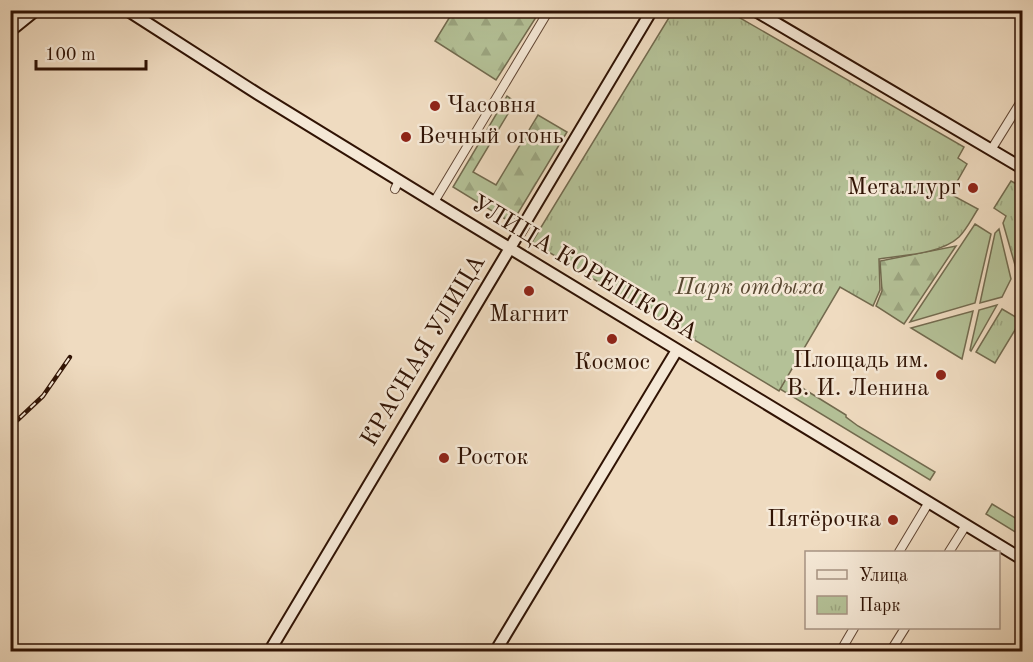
<svg xmlns="http://www.w3.org/2000/svg" width="1033" height="662" font-family="'Old Standard TT',serif">
	<style>
		.grass { fill: #b4c197; stroke: #726a4e; stroke-width: 1.5 }
		.forest { fill: url(#forest-firs); stroke: #726a4e; stroke-width: 1.5 }
		.park { fill: url(#park-tufts); stroke: #726a4e; stroke-width: 1.5 }
		.lines { fill: none; stroke-linecap: round; stroke-linejoin: round }
		.street-casing { stroke: #604533; stroke-width: 10 }
		.secondary-casing { stroke: #301304; stroke-width: 14 }
		.street { stroke: #f5e8d6; stroke-width: 8 }
		.secondary { stroke: #f5e8d6; stroke-width: 10 }
		.rail-casing { stroke: #301304; stroke-width: 4.5 }
		.rail { stroke: #f5e8d6; stroke-width: 2; stroke-dasharray: 7; stroke-linecap: butt }
		.poi-dot { fill: #8f2418; stroke: #f5e8d6; stroke-width: 2 }
		.labels { text-anchor: middle; dominant-baseline: central; stroke-width: 5; stroke-linejoin: round; paint-order: stroke }
		.poi-label { font-size: 24px; fill: #301304; stroke: #f5e8d6; text-anchor: start }
		.street-label { font-size: 24px; fill: #301304; stroke: #f5e8d6 }
		.park-label { font-size: 24px; font-style: italic; fill: #584730; stroke: #f5e8d6 }
	</style>
	<defs>
		<pattern id="forest-firs" width="22" height="20" patternUnits="userSpaceOnUse" patternTransform="scale(1.5)"><rect width="22" height="20" fill="#b4c197"/><path d="M5 1l3.5 6h-7zM16 11l3.5 6h-7z" fill="#9ba580"/></pattern>
		<pattern id="park-tufts" width="24" height="20" patternUnits="userSpaceOnUse" patternTransform="scale(1.5)"><rect width="24" height="20" fill="#b4c197"/><path d="M3 7l-1-3M5 7V3M7 7l1-3M15 17l-1-3M17 17v-4M19 17l1-3" fill="none" stroke="#9ba580"/></pattern>
	</defs>
	<rect width="100%" height="100%" fill="#efdbc0"/>
	<filter id="stains"><feTurbulence type="fractalNoise" baseFrequency=".00333" numOctaves="4"/><feColorMatrix values="0 0 0 0 .2 0 0 0 0 .09 0 0 0 0 .02 0 0 0 .5 -.17"/></filter>
	<radialGradient id="worn" r=".72"><stop offset=".6" stop-color="#630" stop-opacity="0"/><stop offset="1" stop-color="#630" stop-opacity=".3"/></radialGradient>
	<!-- grass -->
	<path class="grass" d="M 975,224 L 991,234 L 975,303 L 910,322 Z
		M 999,229 L 1011,279 L 1002,297 L 980,303 L 995,233 Z
		M 997,305 L 971,351 L 970,350 L 979,310 Z
		M 973,311 L 962,359 L 911,328 Z
		M 786,378 L 846,415 L 846,417 L 858,426 L 935,472 L 930,480 L 780,389 Z
		M 992,504 L 1022,522 L 1022,536 L 986,514 Z"/>
	<!-- forest -->
	<path class="forest" d="M 454,10 L 540,10 L 540,11 L 496,80 L 435,41 Z
		M 507,96 L 515,102 L 473,172 L 496,185 L 538,115 L 567,132 L 512,223 L 453,187 Z
		M 956,246 L 904,324 L 876,306 L 882,291 L 880,261 Z"/>
	<!-- park -->
	<path class="park" d="M 673,11 L 728,11 L 964,147 L 958,158 L 967,164 L 950,194 L 978,209 C 972,218 967,229 959,237 C 941,254 903,255 879,259 L 880,290 L 873,306 L 840,287 L 779,391 L 532,242 Z
		M 1011,181 L 1022,187 L 1022,265 L 1018,272 L 1017,272 L 1003,223 L 1006,216 L 994,208 Z
		M 1002,309 L 1021,320 L 995,363 L 976,352 Z"/>
	<g class="lines">
		<!-- street casing -->
		<g class="street-casing">
			<path id="street" d="M 991,150 L 1022,100
				M 395,189 L 399,180
				M 434,202 L 549,10
				M 899,552 L 929,502
				M 949,552 L 966,525
				M 840,652 L 854,628
				M 890,652 L 905,628"/>
		</g>
		<!-- secondary casing -->
		<g class="secondary-casing">
			<path id="secondary" d="M 127,10 L 258,94 L 447,210 L 1022,559
				M 754,10 L 1022,168
				M 10,31 L 36,10
				M 269,652 L 652,10
				M 495,652 L 677,350"/>
		</g>
		<!-- street -->
		<use href="#street" class="street"/>
		<!-- secondary -->
		<use href="#secondary" class="secondary"/>
		<!-- rail casing -->
		<g class="rail-casing">
			<path id="rail" d="M 10,286 L 11,285
				M 10,427 L 43,396 L 70,357"/>
		</g>
		<!-- rail -->
		<use href="#rail" class="rail"/>
	</g>
	<!-- markers -->
	<g class="poi-dot">
		<circle cx="435" cy="106" r="6"/>
		<circle cx="406" cy="137" r="6"/>
		<circle cx="973" cy="188" r="6"/>
		<circle cx="529" cy="291" r="6"/>
		<circle cx="612" cy="339" r="6"/>
		<circle cx="941" cy="375" r="6"/>
		<circle cx="444" cy="458" r="6"/>
		<circle cx="893" cy="520" r="6"/>
	</g>
	<g class="labels">
		<!-- poi labels -->
		<g class="poi-label">
			<text x="447" y="106">Часовня</text>
			<text x="418" y="137">Вечный огонь</text>
			<text x="961" y="188" text-anchor="end">Металлург</text>
			<text x="529" y="315" text-anchor="middle">Магнит</text>
			<text x="929" y="361" text-anchor="end">Площадь им.<tspan x="929" dy="28">В. И. Ленина</tspan></text>
			<text x="612" y="363" text-anchor="middle">Космос</text>
			<text x="456" y="458">Росток</text>
			<text x="881" y="520" text-anchor="end">Пятёрочка</text>
		</g>
		<!-- street labels -->
		<g class="street-label">
			<text transform="translate(584 269) rotate(31)">УЛИЦА КОРЕШКОВА</text>
			<text transform="translate(424 351) rotate(-59)">КРАСНАЯ УЛИЦА</text>
		</g>
		<!-- park labels -->
		<g class="park-label">
			<text x="750" y="288">Парк отдыха</text>
		</g>
	</g>
	<!-- margin -->
	<rect width="1033" height="662" fill="none" stroke="#efdbc0" stroke-width="36"/>
	<rect x="12" y="12" width="1009" height="638" fill="none" stroke="#301304" stroke-width="3"/>
	<rect x="18" y="18" width="997" height="626" fill="none" stroke="#301304" stroke-width="1.5"/>
	<!-- legend -->
	<rect x="805" y="551" width="195" height="78" fill="#f5e8d6" stroke="#a69382" stroke-width="1.5"/>
	<rect x="817" y="570" width="30" height="9" fill="#f5e8d6" stroke="#a69382" stroke-width="1.5"/>
	<text x="859" y="581" font-size="18" fill="#301304">Улица</text>
	<rect x="817" y="596" width="30" height="18" fill="url(#park-tufts)" stroke="#a69382" stroke-width="1.5"/>
	<text x="859" y="611" font-size="18" fill="#301304">Парк</text>
	<!-- scale -->
	<path d="M36 60v9h110v-9" fill="none" stroke="#301304" stroke-width="3"/>
	<text x="45" y="60" font-size="18" fill="#301304" stroke="#f5e8d6" stroke-width="4.5" paint-order="stroke">100 m</text>
	<rect width="100%" height="100%" filter="url(#stains)"/>
	<rect width="100%" height="100%" fill="url(#worn)"/>
</svg>
